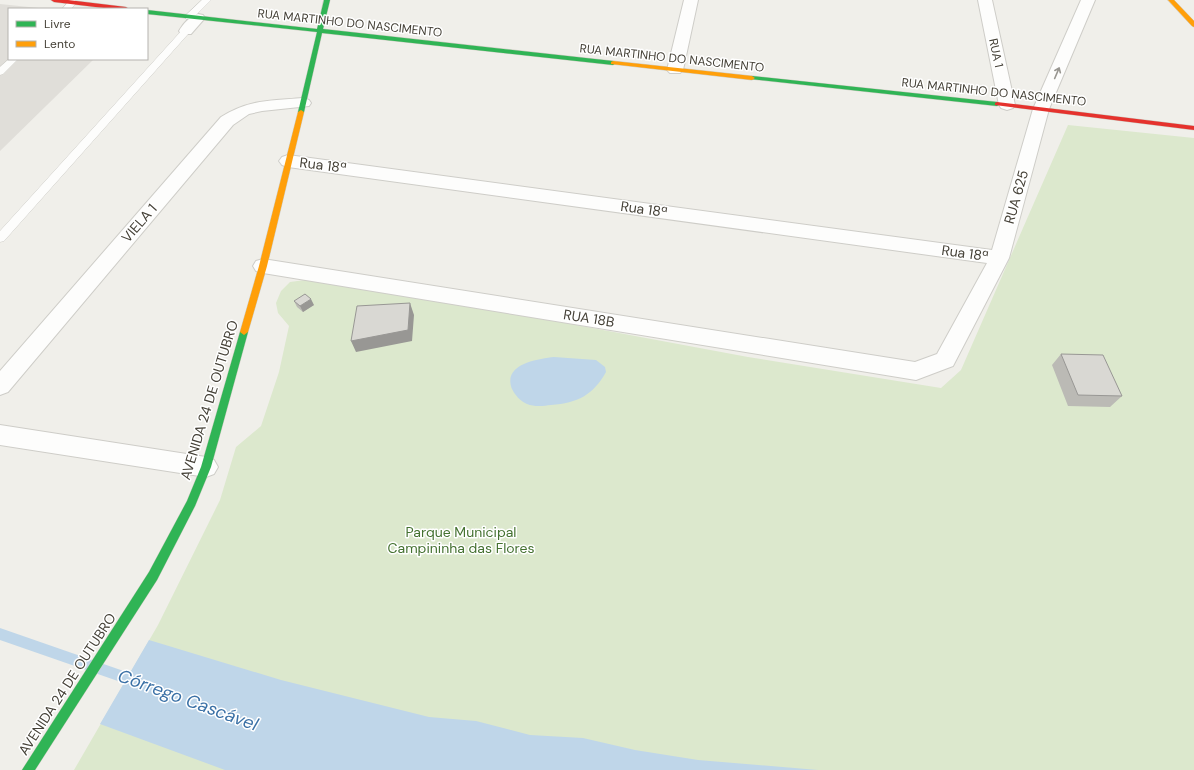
<svg xmlns="http://www.w3.org/2000/svg" width="1194" height="770" font-family="'DM Sans',sans-serif">
	<style>
		.industrial { fill: #e0ded9 }
		.green { fill: #dce8cd }
		.water { fill: #bfd6e9 }
		.lines { fill: none; stroke-linecap: round; stroke-linejoin: round }
		.stream { fill: #bfd6e9; fill-rule: evenodd }
		.lane-casing { stroke: #cecdc8; stroke-width: 1 }
		.street-casing { stroke: #cecdc8; stroke-width: 2 }
		.fast-casing { stroke: #ceccc2; stroke-width: 1 }
		.slow-casing { stroke: #ceccc2; stroke-width: 1 }
		.jam-casing { stroke: #ceccc2; stroke-width: 1 }
		.lane { fill: #fdfdfc; fill-rule: evenodd }
		.street { fill: #fdfdfc; fill-rule: evenodd }
		.fast { fill: #30b455; fill-rule: evenodd }
		.slow { fill: #ff9f0a; fill-rule: evenodd }
		.jam { fill: #e5322d; fill-rule: evenodd }
		.wall { fill: #bbbab5 }
		.shaded-wall { fill: #989794 }
		.building { fill: #d9d8d3; stroke: #989794 }
		.oneway { stroke: #989690 }
		.labels { text-anchor: middle; dominant-baseline: central; stroke-width: 3; stroke-linejoin: round; paint-order: stroke }
		.far-street-label { font-size: 12px; fill: #454137; stroke: #fff }
		.street-label { font-size: 14px; fill: #454137; stroke: #fff }
		.park-label { font-size: 14px; fill: #447130; stroke: #fff }
		.near-water-label { font-size: 18px; font-style: italic; fill: #3b71a6; stroke: #fff }
	</style>
	<rect width="100%" height="100%" fill="#f0efea"/>
	<!-- industrial -->
	<path class="industrial" d="M 0,4 L 48,9 L 9,9 L 9,59 L 94,59 L 0,151 Z"/>
	<!-- green -->
	<path class="green" d="M 1068,125 L 1194,138 L 1194,770 L 74,770 L 158,625 L 220,500 L 236,447 L 261,426 L 279,372 L 289,326 L 278,313 L 276,303 L 281,291 L 290,282 L 305,280 L 560,322 L 748,357 L 941,388 L 961,370 Z"/>
	<!-- water -->
	<path class="water" d="M 554,357 L 596,360 L 605,367 L 606,372 C 593,395 578,403 551,405 C 544,406 534,407 527,404 C 520,401 515,395 512,389 C 502,364 538,359 554,357 Z
		M 149,640 L 281,680 L 429,717 L 476,721 L 530,735 L 583,738 L 635,750 L 698,760 L 818,770 L 225,770 L 100,724 Z"/>
	<g class="lines">
		<!-- stream -->
		<path class="stream" d="M 0,628 L 138,676 L 142,678 L 144,682 L 142,686 L 138,688 L 0,640 Z"/>
		<!-- lane casing -->
		<g class="lane-casing">
			<path id="lane" d="M 70,0 L 75,0 L 77,2 L 71,9 L 62,9 Z
				M 202,0 L 211,0 L 192,19 L 186,19 L 186,15 Z
				M 186,28 L 189,29 L 189,33 L 4,241 L 0,242 L 0,231 L 183,29 Z
				M 9,59 L 18,59 L 3,74 L 0,75 L 0,67 Z"/>
		</g>
		<!-- street casing -->
		<g class="street-casing">
			<path id="street" d="M 684,0 L 698,0 L 683,70 L 680,73 L 670,73 L 667,70 Z
				M 978,0 L 992,0 L 1015,105 L 1013,108 L 1007,110 L 1001,108 L 999,105 Z
				M 1081,0 L 1095,0 L 1049,109 L 1009,258 L 953,366 L 916,380 L 263,273 L 256,271 L 253,266 L 256,261 L 263,259 L 915,362 L 937,354 L 987,263 L 288,167 L 282,165 L 279,161 L 282,157 L 288,155 L 992,250 L 1033,109 Z
				M 198,14 L 203,15 L 205,18 L 191,34 L 181,34 L 179,31 C 183,24 190,16 198,14 Z
				M 303,98 L 309,100 L 311,103 L 309,106 L 262,111 L 249,114 L 233,125 L 8,392 L 0,395 L 0,371 L 221,117 C 250,99 270,101 303,98 Z
				M 0,425 L 206,457 L 214,460 L 218,467 L 214,474 L 206,477 L 0,445 Z"/>
		</g>
		<!-- fast casing -->
		<g class="fast-casing">
			<path id="fast" d="M 324,0 L 330,0 L 323,29 L 613,61 L 616,63 L 613,65 L 322,33 L 304,112 L 301,114 L 298,112 L 317,32 L 147,14 L 147,10 L 317,29 Z
				M 752,76 L 997,102 L 1000,104 L 997,106 L 750,79 L 749,78 Z
				M 244,329 L 248,332 L 211,467 L 195,506 L 157,580 L 35,770 L 22,770 L 149,572 L 187,501 L 201,467 L 240,332 Z"/>
		</g>
		<!-- slow casing -->
		<g class="slow-casing">
			<path id="slow" d="M 1168,0 L 1174,0 L 1194,21 L 1194,27 L 1192,26 Z
				M 613,61 L 752,76 L 755,78 L 752,80 L 611,64 L 611,62 Z
				M 301,110 L 304,112 L 267,266 L 248,332 L 244,335 L 240,332 L 259,266 L 298,112 Z"/>
		</g>
		<!-- jam casing -->
		<g class="jam-casing">
			<path id="jam" d="M 51,0 L 68,0 L 126,7 L 129,9 L 112,9 L 54,2 Z
				M 997,102 L 1194,126 L 1194,130 L 995,105 L 995,103 Z"/>
		</g>
		<!-- lane -->
		<use href="#lane" class="lane"/>
		<!-- street -->
		<use href="#street" class="street"/>
		<!-- fast -->
		<use href="#fast" class="fast"/>
		<!-- slow -->
		<use href="#slow" class="slow"/>
		<!-- jam -->
		<use href="#jam" class="jam"/>
	</g>
	<!-- wall -->
	<path class="wall" d="M 294,301 L 314,305 L 303,312 L 297,307 Z
		M 1061,354 L 1122,396 L 1110,407 L 1068,406 L 1052,365 Z"/>
	<!-- shaded-wall -->
	<path class="shaded-wall" d="M 311,299 L 314,305 L 303,312 L 300,306 Z
		M 410,303 L 414,315 L 412,341 L 356,352 L 351,341 Z"/>
	<!-- building -->
	<path class="building" d="M 305,294 L 311,299 L 300,306 L 294,301 Z
		M 410,303 L 408,330 L 351,341 L 357,306 Z
		M 1061,354 L 1103,355 L 1122,396 L 1078,395 Z"/>
	<!-- one-way arrows -->
	<defs><path id="oneway-shaft" d="M-6 0H5M1.5-3L5.5 0L1.5 3" fill="none" stroke-width="1.6" stroke-linecap="round" stroke-linejoin="round"/></defs>
	<use class="oneway" href="#oneway-shaft" transform="translate(1057 73) rotate(-67)"/>
	<g class="labels">
		<!-- far-street labels -->
		<g class="far-street-label">
			<text transform="translate(350 23) rotate(6)">RUA MARTINHO DO NASCIMENTO</text>
			<text transform="translate(996 53) rotate(78)">RUA 1</text>
			<text transform="translate(672 58) rotate(6)">RUA MARTINHO DO NASCIMENTO</text>
			<text transform="translate(994 92) rotate(6)">RUA MARTINHO DO NASCIMENTO</text>
		</g>
		<!-- street labels -->
		<g class="street-label">
			<text transform="translate(323 165) rotate(7)">Rua 18ª</text>
			<text transform="translate(1016 197) rotate(-74)">RUA 625</text>
			<text transform="translate(644 209) rotate(8)">Rua 18ª</text>
			<text transform="translate(139 223) rotate(-49)">VIELA 1</text>
			<text transform="translate(965 253) rotate(8)">Rua 18ª</text>
			<text transform="translate(589 318) rotate(9)">RUA 18B</text>
			<text transform="translate(209 400) rotate(-73)">AVENIDA 24 DE OUTUBRO</text>
			<text transform="translate(67 684) rotate(-57)">AVENIDA 24 DE OUTUBRO</text>
		</g>
		<!-- park labels -->
		<g class="park-label">
			<text x="461" y="532">Parque Municipal<tspan x="461" dy="16">Campininha das Flores</tspan></text>
		</g>
		<!-- near-water labels -->
		<g class="near-water-label">
			<text transform="translate(188 700) rotate(20)">Córrego Cascável</text>
		</g>
	</g>
	<!-- legend -->
	<rect x="8" y="8" width="140" height="52" fill="#ffffff" stroke="#b5b3af"/>
	<rect x="16" y="21" width="20" height="6" fill="#30b455" stroke="#b5b3af"/>
	<text x="44" y="28" font-size="12" fill="#454137">Livre</text>
	<rect x="16" y="41" width="20" height="6" fill="#ff9f0a" stroke="#b5b3af"/>
	<text x="44" y="48" font-size="12" fill="#454137">Lento</text>
</svg>
